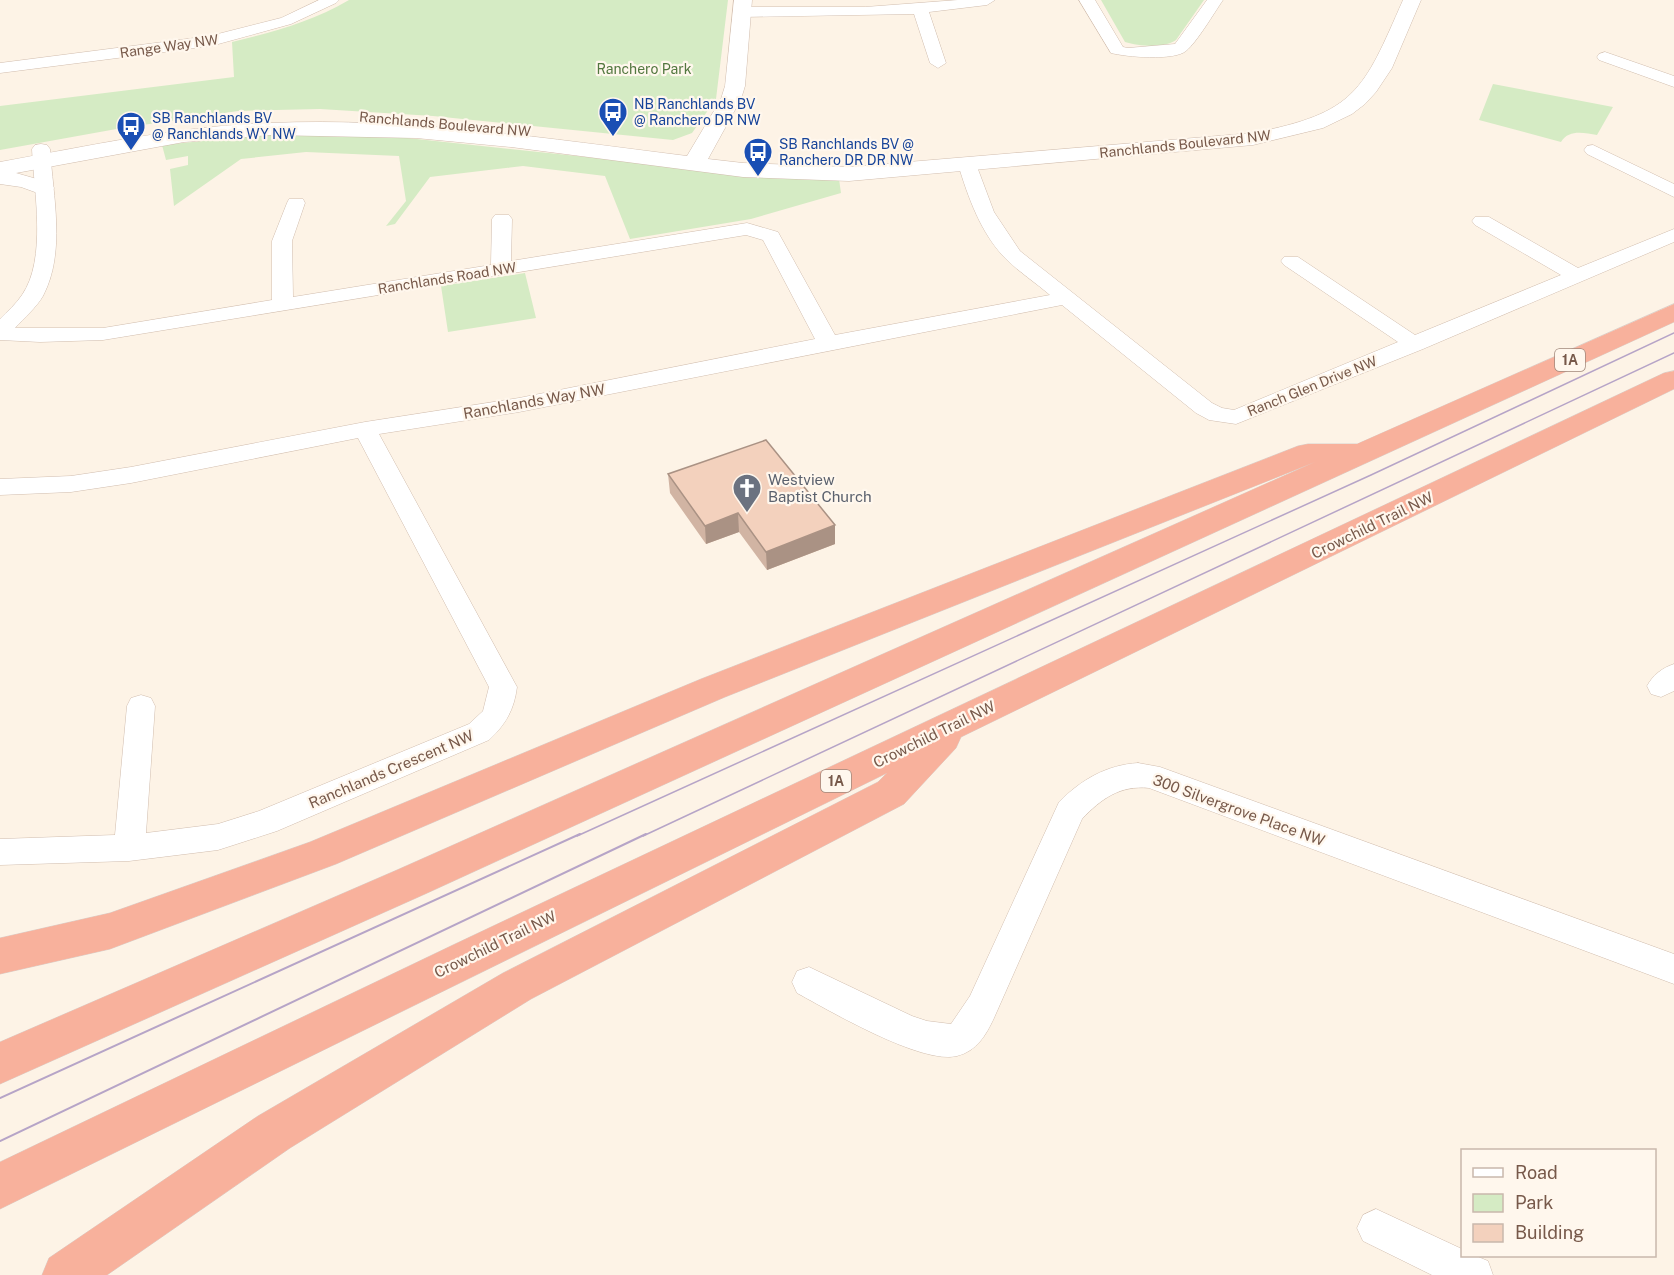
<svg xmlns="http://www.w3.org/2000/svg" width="1674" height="1275" font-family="'Public Sans',sans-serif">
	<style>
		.green { fill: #d5ebc4 }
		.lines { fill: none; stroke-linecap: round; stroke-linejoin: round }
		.minor-casing { stroke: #d1bdae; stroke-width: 1 }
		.tertiary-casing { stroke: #d1bdae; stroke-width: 1 }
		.motorway-casing { stroke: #d9d1cc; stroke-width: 1 }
		.minor { fill: #fff; fill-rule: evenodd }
		.tertiary { fill: #fff; fill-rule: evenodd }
		.motorway { fill: #f8b19c; fill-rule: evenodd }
		.tram-far1 { stroke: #b6a4c7; stroke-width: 1.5 }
		.tram { stroke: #b6a4c7; stroke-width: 2 }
		.wall { fill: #d1b4a3 }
		.shaded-wall { fill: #aa9284 }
		.building { fill: #f3d1bd; stroke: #aa9284; stroke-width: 1.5 }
		.labels { text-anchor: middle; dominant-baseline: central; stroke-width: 4.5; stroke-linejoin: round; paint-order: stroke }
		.far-street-label { font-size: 14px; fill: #77594a; stroke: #fff7ed }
		.far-park-label { font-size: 14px; fill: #52773f; stroke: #fff7ed }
		.far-transit-label { font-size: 14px; fill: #164399; stroke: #fff7ed; text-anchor: start }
		.shield { fill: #fff7ed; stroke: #a0887b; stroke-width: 1.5 }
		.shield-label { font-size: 14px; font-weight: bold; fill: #77594a }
		.street-label { font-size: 15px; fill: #77594a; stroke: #fff7ed }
		.worship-label { font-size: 15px; fill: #5b616d; stroke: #fff7ed; text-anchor: start }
	</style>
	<rect width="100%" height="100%" fill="#fdf3e6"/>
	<!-- green -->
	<path class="green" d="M 349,0 L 728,0 L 716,99 L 692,133 L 673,140 L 433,116 L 320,109 L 238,111 L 122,128 L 0,150 L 0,106 L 234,77 L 232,42 C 274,32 311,22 349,0 Z
		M 1101,0 L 1204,0 L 1176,40 C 1163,49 1139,46 1125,42 Z
		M 1493,84 L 1613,107 L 1597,135 C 1584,133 1569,129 1561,142 L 1479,120 Z
		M 283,133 L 398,137 L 775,177 L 839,179 L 841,193 L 751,219 L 630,239 L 605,176 L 523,166 L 430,177 L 395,224 L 386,226 L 406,201 L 399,156 L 306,152 L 241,159 L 174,206 L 170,169 L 188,165 L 188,156 L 166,160 L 162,145 Z
		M 525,273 L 536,318 L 448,332 L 441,286 Z"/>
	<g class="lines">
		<!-- minor casing -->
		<g class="minor-casing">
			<path id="minor" d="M 319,0 L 339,0 L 336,3 L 291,24 L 211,46 L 0,73 L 0,63 L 210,36 L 281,18 Z
				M 958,0 L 995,0 L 987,5 L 929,12 L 946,63 L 938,68 L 930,63 L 914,14 L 742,17 L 734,12 L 742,7 L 865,7 Z
				M 1079,0 L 1095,0 L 1123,47 L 1128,48 L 1175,44 L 1207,0 L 1223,0 C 1214,13 1197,42 1186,51 C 1174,61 1126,57 1111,53 Z
				M 1605,52 L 1674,76 L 1674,87 L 1599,60 L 1597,57 L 1599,54 Z
				M 41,144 L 47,145 L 50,149 C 53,197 66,252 43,296 C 36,308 24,318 15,328 L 103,328 L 272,300 L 272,241 L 287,203 L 289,199 L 303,199 L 305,203 L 292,241 L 293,297 L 491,265 L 492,219 L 495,215 L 509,215 L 512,219 L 511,261 L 747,223 L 778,232 L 835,335 L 1050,295 C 1036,283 1019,272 1006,259 C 981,234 968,197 958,164 L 961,160 L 973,160 L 976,164 L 994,212 L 1020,251 L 1212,403 L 1222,408 L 1234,410 L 1398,342 L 1284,265 L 1281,261 L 1284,257 L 1298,257 L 1415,335 L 1561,275 L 1475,225 L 1472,221 L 1475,217 L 1489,217 L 1578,268 L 1674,229 L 1674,242 L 1423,349 L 1236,424 L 1209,420 L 1196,413 L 1062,305 L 519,412 L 379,434 L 517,687 C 514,710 506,724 489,740 L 277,831 L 218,850 L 129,861 L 0,865 L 0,839 L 115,835 L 127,706 L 131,698 L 141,695 L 151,698 L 155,706 L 146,833 L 218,824 L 259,811 L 469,724 L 483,711 L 489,687 L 358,438 L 131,483 L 71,492 L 0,495 L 0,479 L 71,476 L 131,467 L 365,422 L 519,398 L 815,339 L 763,240 L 746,235 L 103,340 L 40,342 L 0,340 L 0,319 C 7,312 16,304 22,295 C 47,259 34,191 32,149 L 35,145 Z
				M 1593,145 L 1674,184 L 1674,197 L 1587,154 L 1584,150 L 1587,146 Z
				M 1674,664 L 1674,691 L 1661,697 L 1651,694 L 1647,686 C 1653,675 1662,668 1674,664 Z
				M 1138,763 L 1160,767 L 1674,954 L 1674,984 L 1149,788 C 1120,785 1101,799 1082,819 L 994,1018 C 986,1035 977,1051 957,1056 C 922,1065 830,1011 797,993 L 792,982 L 797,971 L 809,967 L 912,1016 L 927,1021 L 951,1024 L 970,996 L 1059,802 C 1081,780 1106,765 1138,763 Z
				M 1376,1209 L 1462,1249 L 1462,1256 L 1476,1256 L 1488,1261 L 1493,1275 L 1432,1275 L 1363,1241 L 1357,1228 L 1363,1215 Z"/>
		</g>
		<!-- tertiary casing -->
		<g class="tertiary-casing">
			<path id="tertiary" d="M 734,0 L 752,0 L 745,86 L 741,99 L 708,159 L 743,163 L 849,167 L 1253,133 C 1356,113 1363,91 1403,0 L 1421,0 L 1392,68 L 1376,92 L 1365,104 L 1352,114 L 1323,128 L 1253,145 L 849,181 L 743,177 L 511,147 L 416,138 L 270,135 L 184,142 L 16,173 L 51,183 L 54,188 L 51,193 L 43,195 L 21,187 L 0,184 L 0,162 C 89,146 179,126 270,123 C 410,117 549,139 687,156 L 721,99 L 725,86 Z"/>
		</g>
		<!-- motorway casing -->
		<g class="motorway-casing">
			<path id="motorway" d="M 1674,304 L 1674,322 L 425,894 L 0,1084 L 0,1042 L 397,870 L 1315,462 L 725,697 L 336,864 L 110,949 L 0,974 L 0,938 L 110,913 L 310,842 L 701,679 L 1298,446 L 1308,444 L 1357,444 Z
				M 1674,371 L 1674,389 L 961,737 L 956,748 L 904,804 L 531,999 L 290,1148 L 107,1275 L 42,1275 L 49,1258 L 258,1116 L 503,973 L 878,782 L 887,773 L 0,1209 L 0,1162 L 453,945 L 1664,373 Z"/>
		</g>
		<!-- minor -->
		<use href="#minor" class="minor"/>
		<!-- tertiary -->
		<use href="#tertiary" class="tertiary"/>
		<!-- motorway -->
		<use href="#motorway" class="motorway"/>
		<!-- tram-far1 -->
		<path class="tram-far1" d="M 577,836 L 1371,475 L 1674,333
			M 643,836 L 1674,353"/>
		<!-- tram -->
		<path class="tram" d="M 0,1098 L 580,834
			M 0,1141 L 646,834"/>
	</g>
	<!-- wall -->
	<path class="wall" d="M 668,474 L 835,525 L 835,544 L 767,570 L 739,532 L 706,544 L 670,493 Z"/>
	<!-- shaded-wall -->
	<path class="shaded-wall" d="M 738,513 L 739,532 L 706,544 L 705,526 Z
		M 835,525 L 835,544 L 767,570 L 766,552 Z"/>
	<!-- building -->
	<path class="building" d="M 766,440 L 835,525 L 766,552 L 738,513 L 705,526 L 668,474 Z"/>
	<!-- icons -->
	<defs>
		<g id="bus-pin" transform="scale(1.5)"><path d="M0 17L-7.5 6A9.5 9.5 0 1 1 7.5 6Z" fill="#1a4fb4" stroke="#fff7ed"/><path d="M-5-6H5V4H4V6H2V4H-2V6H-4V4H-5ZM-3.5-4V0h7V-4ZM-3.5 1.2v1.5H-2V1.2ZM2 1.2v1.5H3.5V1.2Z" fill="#fff"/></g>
		<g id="church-pin" transform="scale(1.5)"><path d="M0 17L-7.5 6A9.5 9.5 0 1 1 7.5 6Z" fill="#6b7280" stroke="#fff7ed"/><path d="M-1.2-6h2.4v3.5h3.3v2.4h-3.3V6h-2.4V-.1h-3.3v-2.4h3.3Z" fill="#fff"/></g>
	</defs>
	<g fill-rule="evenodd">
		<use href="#bus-pin" x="613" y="112"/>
		<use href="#bus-pin" x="131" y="126"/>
		<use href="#bus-pin" x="758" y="152"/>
		<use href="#church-pin" x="747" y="488"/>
	</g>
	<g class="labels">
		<!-- far-street labels -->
		<g class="far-street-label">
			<text transform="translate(169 46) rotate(-8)">Range Way NW</text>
			<text transform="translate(445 124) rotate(5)">Ranchlands Boulevard NW</text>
			<text transform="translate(1185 144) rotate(-6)">Ranchlands Boulevard NW</text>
			<text transform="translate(447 278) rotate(-9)">Ranchlands Road NW</text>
			<text transform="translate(1312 386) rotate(-22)">Ranch Glen Drive NW</text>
		</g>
		<!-- far-park labels -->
		<g class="far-park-label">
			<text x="644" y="69">Ranchero Park</text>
		</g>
		<!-- far-transit labels -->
		<g class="far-transit-label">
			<text x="634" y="104">NB Ranchlands BV<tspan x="634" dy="16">@ Ranchero DR NW</tspan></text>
			<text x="152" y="118">SB Ranchlands BV<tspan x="152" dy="16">@ Ranchlands WY NW</tspan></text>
			<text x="779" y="144">SB Ranchlands BV @<tspan x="779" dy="16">Ranchero DR DR NW</tspan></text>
		</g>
		<!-- shield labels -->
		<g class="shield">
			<rect x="1555" y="349" width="30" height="22" rx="4.5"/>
			<rect x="821" y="770" width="30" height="22" rx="4.5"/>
		</g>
		<g class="shield-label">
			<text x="1570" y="360">1A</text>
			<text x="836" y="781">1A</text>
		</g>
		<!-- street labels -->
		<g class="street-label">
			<text transform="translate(534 401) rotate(-10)">Ranchlands Way NW</text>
			<text transform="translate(1372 525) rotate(-26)">Crowchild Trail NW</text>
			<text transform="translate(934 734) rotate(-26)">Crowchild Trail NW</text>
			<text transform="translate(391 769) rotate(-23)">Ranchlands Crescent NW</text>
			<text transform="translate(1239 810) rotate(20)">300 Silvergrove Place NW</text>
			<text transform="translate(495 944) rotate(-26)">Crowchild Trail NW</text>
		</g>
		<!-- worship labels -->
		<g class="worship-label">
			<text x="768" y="479">Westview<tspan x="768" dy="17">Baptist Church</tspan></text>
		</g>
	</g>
	<!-- legend -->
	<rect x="1461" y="1149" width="195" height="108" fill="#fff7ed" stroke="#c9b8ac" stroke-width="1.5"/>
	<rect x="1473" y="1168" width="30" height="9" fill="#ffffff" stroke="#c9b8ac" stroke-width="1.5"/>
	<text x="1515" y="1179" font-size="18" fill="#77594a">Road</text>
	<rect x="1473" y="1194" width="30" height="18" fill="#d5ebc4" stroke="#c9b8ac" stroke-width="1.5"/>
	<text x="1515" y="1209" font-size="18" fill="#77594a">Park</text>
	<rect x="1473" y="1224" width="30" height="18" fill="#f3d1bd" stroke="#c9b8ac" stroke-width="1.5"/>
	<text x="1515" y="1239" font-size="18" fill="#77594a">Building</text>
</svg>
